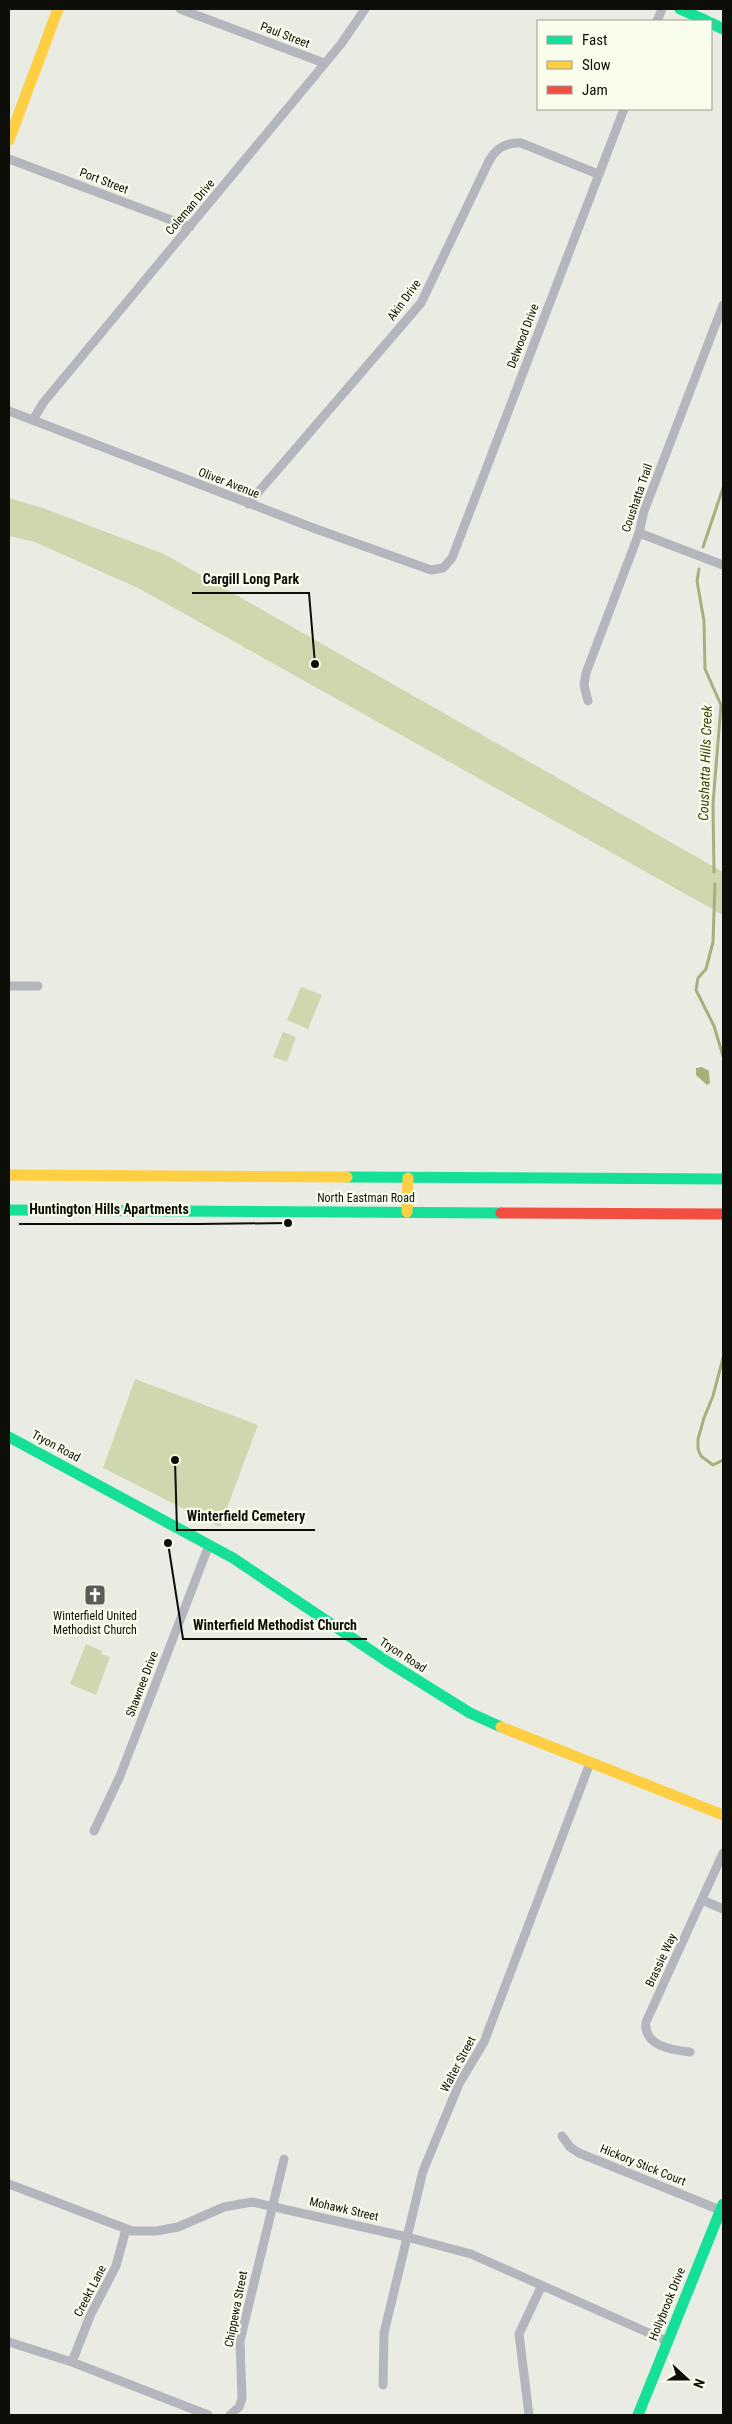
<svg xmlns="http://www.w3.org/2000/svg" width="732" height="2424" font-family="'Roboto Condensed',sans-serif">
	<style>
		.green { fill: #ced7ae }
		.water { fill: #a6b07b }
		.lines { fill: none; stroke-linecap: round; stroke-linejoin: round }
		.stream { stroke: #a6b07b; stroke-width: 3 }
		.street { stroke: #b3b6bd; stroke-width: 9 }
		.fast { stroke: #16e098; stroke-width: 11 }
		.slow { stroke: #ffcf43; stroke-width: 11 }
		.jam { stroke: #f24e42; stroke-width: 11 }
		.labels { text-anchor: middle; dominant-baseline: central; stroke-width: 4.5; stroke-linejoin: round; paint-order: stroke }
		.street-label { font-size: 12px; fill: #0d0e08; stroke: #f9fdec }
		.poi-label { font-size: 12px; fill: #0d0e08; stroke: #f9fdec }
		.water-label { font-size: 14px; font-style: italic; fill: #394208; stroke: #f9fdec }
		.leader { fill: none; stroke: #0d0e08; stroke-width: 2 }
		.callout-dot { fill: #0d0e08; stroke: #f9fdec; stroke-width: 2 }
		.callout-label { font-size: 14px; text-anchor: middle; font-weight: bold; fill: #0d0e08; stroke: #f9fdec; stroke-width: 4.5; stroke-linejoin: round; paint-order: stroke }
	</style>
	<rect width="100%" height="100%" fill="#eaece3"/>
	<!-- green -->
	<path class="green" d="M 9,498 L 43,508 L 164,554 L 723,872 L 723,915 L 140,589 L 35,542 L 9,536 Z
		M 301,987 L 322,995 L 308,1029 L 287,1020 Z
		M 283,1032 L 296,1037 L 287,1062 L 273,1057 Z
		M 135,1379 L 258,1425 L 220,1527 L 103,1468 Z
		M 86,1644 L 102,1651 L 101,1654 L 110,1657 L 96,1695 L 70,1684 Z"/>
	<!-- water -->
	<path class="water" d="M 702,1067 L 709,1071 L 710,1083 L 707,1085 L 696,1075 L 696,1068 Z"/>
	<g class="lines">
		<!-- stream -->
		<path class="stream" d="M 703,547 L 723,488
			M 699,569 L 697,581 L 704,621 L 705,669 L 721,705 L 713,804 L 714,872
			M 715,884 L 713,942 L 706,969 L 698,978 L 696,990 L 714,1026 L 723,1056
			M 723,1358 L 713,1396 L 704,1418 L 698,1439 L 698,1449 L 701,1456 L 713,1465 L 723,1460"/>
		<!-- street -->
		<path class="street" d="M 180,9 L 324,63
			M 657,21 L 662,9
			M 9,159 L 190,227
			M 9,411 L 316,529 L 431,570 L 443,568 L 452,558 L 624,109
			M 33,420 L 43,403 L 341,44 L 365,9
			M 248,504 L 421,303 L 489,161 C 496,148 506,142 521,143 L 598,174
			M 639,533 L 723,565
			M 588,701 L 584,685 L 586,673 L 639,533 L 644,511 L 723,305
			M 9,986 L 38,986
			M 94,1831 L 120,1776 L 209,1545
			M 702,1900 L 723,1909
			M 690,2052 C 672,2050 643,2046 646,2022 L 723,1853
			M 562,2136 L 570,2147 L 579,2153 L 720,2210
			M 9,2184 L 132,2231 L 156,2231 L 178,2227 L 224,2207 L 252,2202 L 407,2237 L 471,2254 L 667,2341
			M 9,2342 L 72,2362 L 208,2415
			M 72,2362 L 90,2316 L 116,2266 L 126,2229
			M 383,2385 L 384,2333 L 423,2171 L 459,2084 L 484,2042 L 590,1763
			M 230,2415 L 239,2407 L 242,2399 L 240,2341 L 284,2159
			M 529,2415 L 519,2334 L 541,2287"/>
		<!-- fast -->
		<path class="fast" d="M 680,9 L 707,21
			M 711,23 L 723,29
			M 347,1177 L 723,1179
			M 9,1210 L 501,1213
			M 9,1437 L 233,1558 L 388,1662 L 470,1713 L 501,1727
			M 638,2415 L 723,2204"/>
		<!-- slow -->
		<path class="slow" d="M 9,140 L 58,9
			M 9,1175 L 347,1177
			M 407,1212 L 408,1178
			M 501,1727 L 723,1815"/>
		<!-- jam -->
		<path class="jam" d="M 501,1213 L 723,1214"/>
	</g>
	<!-- icons -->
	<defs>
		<g id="church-square" transform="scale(1.125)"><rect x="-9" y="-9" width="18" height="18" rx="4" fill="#5a5c55" stroke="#f9fdec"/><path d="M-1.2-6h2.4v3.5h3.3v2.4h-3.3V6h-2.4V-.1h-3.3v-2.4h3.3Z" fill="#fff"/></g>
	</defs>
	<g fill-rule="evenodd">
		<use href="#church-square" x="95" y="1595"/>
	</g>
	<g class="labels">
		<!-- street labels -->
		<g class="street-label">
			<text transform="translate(285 35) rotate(21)">Paul Street</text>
			<text transform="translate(104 181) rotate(21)">Port Street</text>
			<text transform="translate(190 207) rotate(-50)">Coleman Drive</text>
			<text transform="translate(404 300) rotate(-54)">Akin Drive</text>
			<text transform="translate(523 336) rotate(-69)">Delwood Drive</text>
			<text transform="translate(229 483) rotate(21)">Oliver Avenue</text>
			<text transform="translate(637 498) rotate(-71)">Coushatta Trail</text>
			<text x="366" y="1198">North Eastman Road</text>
			<text transform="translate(56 1446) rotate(28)">Tryon Road</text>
			<text transform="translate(403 1655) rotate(33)">Tryon Road</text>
			<text transform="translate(142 1684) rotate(-69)">Shawnee Drive</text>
			<text transform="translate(661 1960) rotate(-65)">Brassie Way</text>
			<text transform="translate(458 2064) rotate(-62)">Walter Street</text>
			<text transform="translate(643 2165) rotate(22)">Hickory Stick Court</text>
			<text transform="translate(344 2209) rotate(13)">Mohawk Street</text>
			<text transform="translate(90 2291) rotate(-63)">Creekt Lane</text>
			<text transform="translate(667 2304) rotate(-68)">Hollybrook Drive</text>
			<text transform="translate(236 2309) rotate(-79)">Chippewa Street</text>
		</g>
		<!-- poi labels -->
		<g class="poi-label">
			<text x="95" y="1616">Winterfield United<tspan x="95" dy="14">Methodist Church</tspan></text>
		</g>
		<!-- water labels -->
		<g class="water-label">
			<text transform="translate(705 763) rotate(-88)">Coushatta Hills Creek</text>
		</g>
	</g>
	<!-- callouts -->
	<path class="leader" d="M315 664L309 593H192M288 1223L198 1224H19M175 1460L177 1530H315M168 1543L183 1639H367"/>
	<g class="callout-dot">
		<circle cx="315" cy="664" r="5"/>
		<circle cx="288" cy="1223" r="5"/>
		<circle cx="175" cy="1460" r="5"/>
		<circle cx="168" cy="1543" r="5"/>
	</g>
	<g class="callout-label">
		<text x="251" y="584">Cargill Long Park</text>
		<text x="109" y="1214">Huntington Hills Apartments</text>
		<text x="246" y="1521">Winterfield Cemetery</text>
		<text x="275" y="1630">Winterfield Methodist Church</text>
	</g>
	<!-- border -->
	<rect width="732" height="2424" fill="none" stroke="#0d0e08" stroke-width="20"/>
	<!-- legend -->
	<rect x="537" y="20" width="175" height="90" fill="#f9fdec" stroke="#9b9d91"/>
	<rect x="547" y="36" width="25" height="8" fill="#16e098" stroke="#9b9d91"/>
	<text x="582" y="45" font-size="15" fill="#0d0e08">Fast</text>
	<rect x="547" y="61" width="25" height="8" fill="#ffcf43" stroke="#9b9d91"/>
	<text x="582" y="70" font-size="15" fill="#0d0e08">Slow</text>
	<rect x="547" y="86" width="25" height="8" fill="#f24e42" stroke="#9b9d91"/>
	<text x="582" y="95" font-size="15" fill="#0d0e08">Jam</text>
	<!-- north arrow -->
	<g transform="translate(687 2379) rotate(111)" stroke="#f9fdec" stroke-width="4" paint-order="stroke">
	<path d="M0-4L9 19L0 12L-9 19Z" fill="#0d0e08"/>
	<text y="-8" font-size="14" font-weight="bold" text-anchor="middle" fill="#0d0e08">N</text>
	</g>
</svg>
